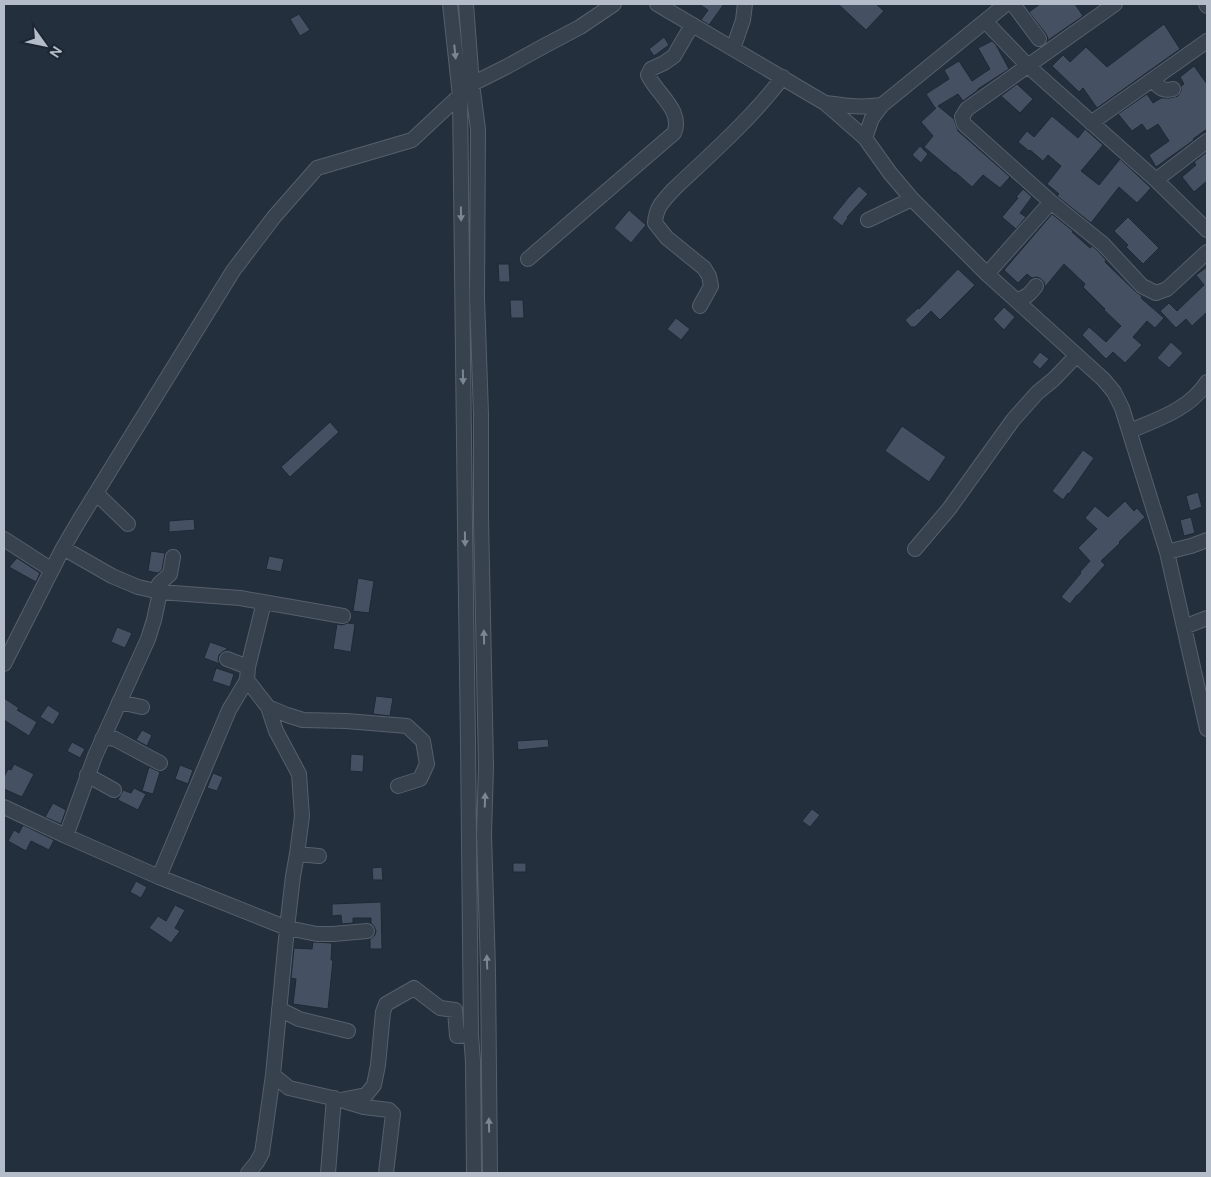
<svg xmlns="http://www.w3.org/2000/svg" width="1211" height="1177" font-family="'DM Sans',sans-serif">
	<style>
		.building { fill: #455162; stroke: #1f2835 }
		.lines { fill: none; stroke-linecap: round; stroke-linejoin: round }
		.minor-casing { stroke: #565f6c; stroke-width: 16 }
		.minor { stroke: #38414e; stroke-width: 14 }
		.oneway { fill: #7c8592 }
	</style>
	<rect width="100%" height="100%" fill="#242f3e"/>
	<!-- building -->
	<path class="building" d="M 699,4 L 724,4 L 709,25 L 701,20 L 708,10 Z
		M 838,4 L 876,4 L 884,11 L 866,30 Z
		M 1040,4 L 1075,4 L 1083,16 L 1047,41 L 1048,38 L 1046,34 L 1029,12 Z
		M 299,14 L 310,30 L 300,36 L 290,19 Z
		M 1164,24 L 1180,49 L 1097,108 L 1083,88 L 1079,92 L 1052,66 L 1063,55 L 1070,62 L 1086,47 L 1107,67 Z
		M 664,37 L 669,45 L 654,56 L 649,49 Z
		M 992,41 L 996,45 L 1009,69 L 978,89 L 978,90 L 963,101 L 958,94 L 938,106 L 954,119 L 958,131 L 1010,177 L 1000,188 L 983,175 L 972,187 L 955,172 L 955,173 L 924,147 L 933,136 L 921,122 L 936,108 L 935,108 L 926,94 L 949,79 L 944,70 L 959,61 L 972,81 L 990,69 L 978,48 Z
		M 1194,66 L 1207,84 L 1207,129 L 1193,139 L 1194,140 L 1156,167 L 1149,155 L 1169,141 L 1158,124 L 1147,131 L 1142,124 L 1132,131 L 1118,114 L 1147,94 L 1153,103 L 1161,98 L 1170,98 L 1178,96 L 1181,91 L 1181,86 L 1184,84 L 1180,77 Z
		M 1017,84 L 1033,99 L 1020,113 L 1001,96 Z
		M 1052,116 L 1078,138 L 1085,129 L 1103,145 L 1081,171 L 1099,185 L 1120,159 L 1151,188 L 1137,203 L 1119,187 L 1091,223 L 1057,196 L 1059,194 L 1047,184 L 1061,166 L 1048,155 L 1043,161 L 1030,150 L 1029,151 L 1018,142 L 1027,131 L 1034,137 Z
		M 920,146 L 928,154 L 921,163 L 912,155 Z
		M 1207,152 L 1207,181 L 1194,192 L 1182,177 L 1196,165 L 1194,162 Z
		M 859,186 L 868,194 L 847,217 L 848,218 L 842,226 L 832,218 L 848,198 Z
		M 1023,189 L 1032,197 L 1020,213 L 1026,217 L 1016,229 L 1002,217 L 1018,198 L 1016,197 Z
		M 629,210 L 646,225 L 631,243 L 614,228 Z
		M 1052,214 L 1073,231 L 1072,232 L 1090,248 L 1092,246 L 1097,250 L 1106,260 L 1105,262 L 1136,292 L 1142,296 L 1141,298 L 1164,318 L 1155,328 L 1147,321 L 1133,337 L 1142,345 L 1125,363 L 1113,352 L 1106,359 L 1082,335 L 1089,327 L 1106,342 L 1121,326 L 1104,310 L 1105,309 L 1083,287 L 1085,284 L 1064,264 L 1045,287 L 1044,282 L 1041,279 L 1037,277 L 1032,278 L 1027,274 L 1018,283 L 1004,270 Z
		M 1128,217 L 1159,248 L 1143,264 L 1126,247 L 1128,245 L 1114,231 Z
		M 498,264 L 509,264 L 510,282 L 499,282 Z
		M 1207,267 L 1207,312 L 1192,326 L 1186,319 L 1176,328 L 1160,311 L 1169,303 L 1177,311 L 1204,285 L 1196,275 Z
		M 958,269 L 975,285 L 940,320 L 931,311 L 915,327 L 911,327 L 905,320 L 918,308 L 919,309 Z
		M 510,300 L 523,300 L 524,318 L 511,318 Z
		M 1004,307 L 1015,317 L 1004,330 L 993,319 Z
		M 676,318 L 690,329 L 681,340 L 667,329 Z
		M 1171,342 L 1183,353 L 1169,368 L 1157,358 Z
		M 1040,352 L 1049,359 L 1040,369 L 1032,362 Z
		M 330,422 L 339,432 L 290,477 L 281,467 Z
		M 902,426 L 946,457 L 929,482 L 885,451 Z
		M 1083,450 L 1094,458 L 1069,494 L 1068,493 L 1063,500 L 1052,491 Z
		M 1198,492 L 1202,507 L 1190,511 L 1186,496 Z
		M 1125,501 L 1134,511 L 1137,508 L 1145,517 L 1119,542 L 1120,543 L 1101,561 L 1105,565 L 1078,595 L 1077,595 L 1070,604 L 1061,597 L 1081,573 L 1080,572 L 1090,561 L 1078,548 L 1097,529 L 1085,518 L 1095,506 L 1108,517 Z
		M 1191,517 L 1195,533 L 1184,536 L 1180,520 Z
		M 194,519 L 195,530 L 169,532 L 169,521 Z
		M 151,551 L 165,553 L 162,570 L 158,573 L 148,571 Z
		M 269,556 L 284,559 L 281,572 L 266,569 Z
		M 17,558 L 40,573 L 36,582 L 9,567 Z
		M 358,578 L 374,581 L 369,613 L 353,611 Z
		M 348,623 L 355,624 L 351,652 L 333,649 L 337,624 L 342,625 Z
		M 117,627 L 132,633 L 125,648 L 111,642 Z
		M 210,642 L 227,648 L 226,650 L 222,652 L 219,655 L 218,660 L 220,664 L 204,658 Z
		M 216,668 L 234,674 L 230,687 L 212,681 Z
		M 376,696 L 393,698 L 390,716 L 373,714 Z
		M 4,698 L 19,708 L 17,710 L 37,722 L 29,736 L 4,720 Z
		M 48,705 L 60,713 L 53,725 L 40,717 Z
		M 142,730 L 152,735 L 147,746 L 136,740 Z
		M 548,739 L 549,747 L 518,750 L 517,741 Z
		M 72,742 L 85,749 L 80,758 L 67,751 Z
		M 351,754 L 364,755 L 363,772 L 350,771 Z
		M 14,764 L 34,774 L 22,797 L 4,789 L 4,777 L 8,769 L 11,770 Z
		M 180,765 L 193,770 L 188,784 L 175,779 Z
		M 149,767 L 160,772 L 153,794 L 142,791 Z
		M 213,773 L 223,777 L 217,791 L 207,788 Z
		M 134,788 L 146,794 L 138,810 L 118,800 L 123,790 L 131,793 Z
		M 53,803 L 66,810 L 61,824 L 45,817 Z
		M 812,809 L 820,815 L 810,827 L 802,821 Z
		M 23,825 L 54,840 L 49,850 L 31,841 L 26,851 L 8,841 L 14,830 L 19,833 Z
		M 513,863 L 526,863 L 526,872 L 513,872 Z
		M 382,867 L 383,880 L 373,880 L 372,868 Z
		M 136,881 L 147,887 L 141,898 L 130,892 Z
		M 381,902 L 382,949 L 370,949 L 370,939 L 375,935 L 376,931 L 374,926 L 371,923 L 371,918 L 353,918 L 353,923 L 342,924 L 341,915 L 332,916 L 332,904 Z
		M 175,905 L 185,910 L 175,928 L 180,931 L 171,943 L 149,928 L 158,916 L 166,921 Z
		M 313,942 L 332,943 L 331,960 L 333,960 L 328,1009 L 293,1004 L 296,979 L 291,978 L 294,948 L 312,949 Z"/>
	<g class="lines">
		<!-- minor casing -->
		<g class="minor-casing">
			<path id="minor" d="M 450,4 L 460,96 L 465,527 L 468,743 L 471,1035 L 473,1062 L 474,1173
				M 466,4 L 472,84 L 478,129 L 477,297 L 481,414 L 481,518 L 486,767 L 484,834 L 488,970 L 490,1173
				M 657,4 L 825,103 L 865,138 L 890,173 L 912,199 L 987,274 L 1103,379 L 1114,392 L 1122,408 L 1167,552 L 1207,729
				M 1013,4 L 1039,39
				M 1115,4 L 967,109 L 962,117 L 964,124 L 1051,202 L 1103,244 L 1142,286 L 1156,293 L 1167,289 L 1207,252
				M 1206,4 L 1207,6
				M 985,21 L 1028,66 L 1156,180 L 1207,230
				M 733,49 L 743,20 L 745,4
				M 1152,80 C 1160,87 1162,92 1173,89
				M 826,103 C 848,106 860,108 882,105
				M 1091,123 L 1207,41
				M 865,138 L 872,118 L 882,105 L 1006,4
				M 1156,180 L 1207,141
				M 868,220 L 912,199
				M 528,259 L 674,133 C 684,111 656,93 648,75 L 651,69 L 664,63 L 674,56 L 692,25
				M 987,274 L 1051,202
				M 1016,300 C 1026,298 1030,294 1036,286
				M 700,306 L 711,286 L 709,276 L 704,268 L 667,238 L 655,223 C 656,207 663,201 674,189 C 712,153 751,119 783,77
				M 1130,431 C 1158,419 1190,409 1207,382
				M 96,493 L 128,524
				M 4,539 L 52,570
				M 63,548 L 112,576 L 138,587 L 160,592 L 240,598 L 343,616
				M 915,549 L 949,509 L 1013,420 L 1037,393 L 1054,379 L 1077,355
				M 1167,552 L 1191,546 L 1207,540
				M 156,591 L 159,584 L 170,574 L 173,557
				M 1184,627 L 1207,618
				M 227,659 L 248,667
				M 4,664 L 63,548 L 80,519 L 233,271 L 274,217 L 317,168 L 412,140 L 472,84 L 506,67 L 544,46 L 580,27 L 614,4
				M 247,680 L 268,707 L 276,731 L 299,774 L 302,816 L 297,854 L 293,876 L 287,928 L 317,934 L 333,934 L 367,931
				M 119,702 L 142,707
				M 268,707 L 287,715 L 303,720 L 346,721 L 407,726 L 423,741 L 427,764 L 420,779 L 398,786
				M 102,739 L 109,738 L 115,739 L 160,763
				M 87,775 L 114,790
				M 4,807 L 66,836 L 159,877 L 229,710 L 247,680 L 248,667 L 264,602
				M 66,836 L 95,756 L 148,639 L 154,620 L 160,592
				M 297,854 L 319,856
				M 159,877 L 287,928 L 273,1075 L 262,1153 L 257,1162 L 248,1173
				M 279,1009 L 299,1019 L 348,1031
				M 273,1075 L 289,1088 L 341,1100 L 366,1095 L 374,1085 L 378,1065 L 383,1012 L 386,1004 L 414,988 L 440,1008 L 455,1010 L 457,1036 L 471,1035
				M 344,1101 L 364,1107 L 389,1110 L 393,1114 L 386,1173
				M 328,1173 L 334,1098"/>
		</g>
		<!-- minor -->
		<use href="#minor" class="minor"/>
	</g>
	<!-- one-way arrows -->
	<defs><path id="oneway-solid" d="M-6-.8H1V-3.2L6.5 0L1 3.2V.8H-6Z" transform="scale(1.25)"/></defs>
	<g class="oneway">
		<use href="#oneway-solid" transform="translate(455 52) rotate(84)"/>
		<use href="#oneway-solid" transform="translate(461 214) rotate(89)"/>
		<use href="#oneway-solid" transform="translate(463 377) rotate(89)"/>
		<use href="#oneway-solid" transform="translate(465 539) rotate(89)"/>
		<use href="#oneway-solid" transform="translate(484 637) rotate(-91)"/>
		<use href="#oneway-solid" transform="translate(485 800) rotate(-88)"/>
		<use href="#oneway-solid" transform="translate(487 962) rotate(-92)"/>
		<use href="#oneway-solid" transform="translate(489 1125) rotate(-91)"/>
	</g>
	<!-- border -->
	<rect width="1211" height="1177" fill="none" stroke="#b4bcc9" stroke-width="10"/>
	<!-- north arrow -->
	<g transform="translate(45 45) rotate(123)" stroke="#1d2633" stroke-width="4" paint-order="stroke">
	<path d="M0-4L9 19L0 12L-9 19Z" fill="#b4bcc9"/>
	<text y="-8" font-size="14" font-weight="bold" text-anchor="middle" fill="#b4bcc9">N</text>
	</g>
</svg>
